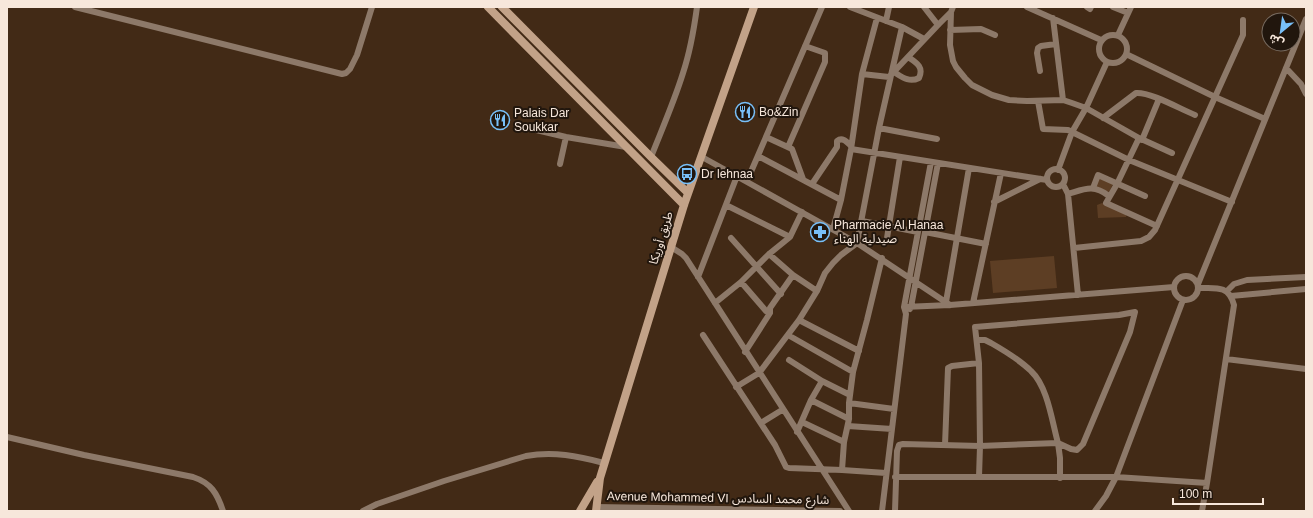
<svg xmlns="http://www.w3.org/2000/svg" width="1313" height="518" font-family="Helvetica,'Noto Sans Arabic',sans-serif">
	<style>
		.green { fill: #5d3e24 }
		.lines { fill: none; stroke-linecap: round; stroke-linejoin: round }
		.street { stroke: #8d7969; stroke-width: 6 }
		.secondary { stroke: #c2a288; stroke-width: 8 }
		.labels { text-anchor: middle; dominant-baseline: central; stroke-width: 4; stroke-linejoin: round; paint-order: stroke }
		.poi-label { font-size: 12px; fill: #f7e7db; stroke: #21160d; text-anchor: start }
		.street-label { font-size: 12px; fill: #f7e7db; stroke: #21160d }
	</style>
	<rect width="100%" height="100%" fill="#422a16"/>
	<!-- green -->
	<path class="green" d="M 1099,176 L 1114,182 L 1109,192 L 1095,186 Z
		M 1102,203 L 1127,212 L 1126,217 L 1098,218 L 1097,205 Z
		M 1054,256 L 1057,288 L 993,293 L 990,261 Z"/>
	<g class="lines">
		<!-- street -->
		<path class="street" d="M 75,7 L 342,74 L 346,73 L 350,69 L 357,55 L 372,7
			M 850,7 L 902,27 L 924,39
			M 924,7 L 938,25
			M 1027,7 L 1101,40
			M 1087,7 L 1090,9 L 1091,7
			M 1113,7 L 1128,13
			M 951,12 L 950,45 L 953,61 L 956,67 L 965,78 L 972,85 L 992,95 L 1009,100 L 1027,101 L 1063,100 L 1072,103 L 1086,108 L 1139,138 L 1172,153
			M 1053,18 L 1063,100
			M 886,21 L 889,7
			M 950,30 L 981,29 L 995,35
			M1099 49a14 14 0 1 1 28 0a14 14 0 1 1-28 0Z
			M 1118,35 L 1131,7
			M 1126,54 L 1215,97 L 1265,119
			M 1286,68 L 1301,84 L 1306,94
			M 1040,71 L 1037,53 L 1038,48 L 1041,46 L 1056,44
			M 894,72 C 902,77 909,83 919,78 C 924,67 917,63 908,57
			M 862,74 L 889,77 L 938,25 L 951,12 L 953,7
			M 1038,101 L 1043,129 L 1068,130 L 1129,160 L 1232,202
			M 1103,118 L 1136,93 C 1151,92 1180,109 1195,115
			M 879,128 L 937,139
			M 532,129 L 566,137 L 626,147
			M 766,137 L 792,149 L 803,179
			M 1139,138 L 1117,184 L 1106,203 L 1157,226
			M 1142,140 L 1159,99
			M 788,147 L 825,62 L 825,53 L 805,46
			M 851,149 L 1047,180
			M 758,156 L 841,200
			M 651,157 C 662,129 674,102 683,73 C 690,52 694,29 697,7
			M 702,157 L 857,243 L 950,305
			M 560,164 L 566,137
			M1047 178a9 9 0 1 1 18 0a9 9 0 1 1-18 0Z
			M 1058,170 L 1072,132 L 1086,108 L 1107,62
			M 747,181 L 822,7
			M 812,184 L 837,147 L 837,141 C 842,137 846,141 850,145
			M 1063,184 L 1068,194 L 1078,295
			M 1093,188 L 1098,175 L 1145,196
			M 1068,194 C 1085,189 1093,184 1109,196
			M 994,202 L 1040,179
			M 726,205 L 790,237
			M 862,221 L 918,232
			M 833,229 L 841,200 L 851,149 L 862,74 L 877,18
			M 925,232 L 986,244
			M 731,238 L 781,294
			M 887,238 L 900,157
			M 671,247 L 682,254 L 686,258 L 849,511
			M 1074,248 L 1141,241 L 1149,237 L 1155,230 L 1243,35 L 1243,20
			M 769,254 L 793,275 L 817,291
			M1174 288a12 12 0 1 1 24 0a12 12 0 1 1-24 0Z
			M 698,277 L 737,176
			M 741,282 L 766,311 L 770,313
			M 1198,284 L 1306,19
			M 1227,291 L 1234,284 L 1247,280 L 1306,277
			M 1231,296 L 1306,289
			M 946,302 L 969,168
			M 715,303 L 741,282 L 769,254 L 790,237 L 802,212
			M 973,303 L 1001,173
			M 904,307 L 950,305 L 1174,287
			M 910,309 L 911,307 L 938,163
			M 799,320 L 859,351
			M 703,335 L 775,445 L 786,467 L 789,468 L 842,470 L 886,473
			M 788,335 L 853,372
			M 977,340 L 985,340 L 991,343 C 1005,351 1020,360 1031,371 C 1048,387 1052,422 1058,443 L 1071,449 L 1077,450 L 1083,444 L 1130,332 L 1135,312 L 1119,315 L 975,327 L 979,363 L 980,446 L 979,477
			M 745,352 L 770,313 L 770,308 L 793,275
			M 1226,359 L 1306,369
			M 789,360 L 822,381
			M 736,387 L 759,373 L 799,320 L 817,291 L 825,273 L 833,263 L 841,255 L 857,243 L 879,128 L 902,27
			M 811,400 L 849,419
			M 849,403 L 894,409
			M 802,422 L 844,442
			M 761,423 L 782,410
			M 848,426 L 892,429
			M 797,432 L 811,400 L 822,381 L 850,395
			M 7,437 L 84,455 L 193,477 C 211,483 217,493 223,511
			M 945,445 L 948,368 L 952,366 L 979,363
			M 842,470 L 844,442 L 849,419 L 849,403 L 853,372 L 867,320 L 882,258
			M 895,477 L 1116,477 L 1183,300
			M 596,507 L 840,511
			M 363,511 L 377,504 L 444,481 L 526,456 C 553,451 578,456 604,463
			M 882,511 L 906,314 L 904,307 L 931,162
			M 895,511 L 897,451 L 899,445 L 903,444 L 980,446 L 1058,443 L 1060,458 L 1060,478
			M 1095,511 L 1106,496 L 1116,477 L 1207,483 L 1234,305 C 1229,285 1216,288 1199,288
			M 1202,511 L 1207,483"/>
		<!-- secondary -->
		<path class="secondary" d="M 488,7 L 684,205
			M 502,7 L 651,157 L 688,193
			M 580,511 L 597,482
			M 596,511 L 600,478 L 684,205 L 754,7"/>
	</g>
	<!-- icons -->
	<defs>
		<g id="restaurant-ring" transform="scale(1)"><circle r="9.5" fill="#21160d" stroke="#78bff7" stroke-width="1.5"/><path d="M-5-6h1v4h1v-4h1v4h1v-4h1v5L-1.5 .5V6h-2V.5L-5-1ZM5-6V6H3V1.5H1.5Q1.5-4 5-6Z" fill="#78bff7"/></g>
		<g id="bus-ring" transform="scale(1)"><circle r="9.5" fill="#21160d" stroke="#78bff7" stroke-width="1.5"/><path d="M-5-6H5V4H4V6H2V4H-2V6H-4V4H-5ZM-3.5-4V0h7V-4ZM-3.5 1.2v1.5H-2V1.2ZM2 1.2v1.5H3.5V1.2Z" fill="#78bff7"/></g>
		<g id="pharmacy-ring" transform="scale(1)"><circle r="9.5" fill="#21160d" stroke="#78bff7" stroke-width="1.5"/><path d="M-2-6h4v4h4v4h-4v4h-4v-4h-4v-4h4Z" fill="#78bff7"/></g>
	</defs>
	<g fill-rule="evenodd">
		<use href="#restaurant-ring" x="745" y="112"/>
		<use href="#restaurant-ring" x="500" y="120"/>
		<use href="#bus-ring" x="687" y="174"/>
		<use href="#pharmacy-ring" x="820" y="232"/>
	</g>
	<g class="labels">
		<!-- poi labels -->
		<g class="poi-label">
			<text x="759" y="112">Bo&amp;Zin</text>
			<text x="514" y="113">Palais Dar<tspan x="514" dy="14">Soukkar</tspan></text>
			<text x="701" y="174">Dr lehnaa</text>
			<text x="834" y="225">Pharmacie Al Hanaa<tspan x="834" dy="14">صيدلية الهناء</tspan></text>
		</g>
		<!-- street labels -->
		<g class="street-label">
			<text transform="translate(661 238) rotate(-73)">طريق أوريكا</text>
			<text transform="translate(718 498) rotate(1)">Avenue Mohammed VI شارع محمد السادس</text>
		</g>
	</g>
	<!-- border -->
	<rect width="1313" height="518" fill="none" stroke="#f7e7db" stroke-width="16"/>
	<!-- north arrow -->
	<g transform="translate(1281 32) rotate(209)"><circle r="19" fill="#21160d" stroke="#776a5f"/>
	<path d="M0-3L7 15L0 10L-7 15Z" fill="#78bff7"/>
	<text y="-6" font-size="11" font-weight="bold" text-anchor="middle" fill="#f7e7db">ش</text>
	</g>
	<!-- scale -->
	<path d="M1173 498v6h90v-6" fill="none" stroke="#f7e7db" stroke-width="2"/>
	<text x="1179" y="498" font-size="12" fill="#f7e7db" stroke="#21160d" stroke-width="3" paint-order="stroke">100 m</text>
</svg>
